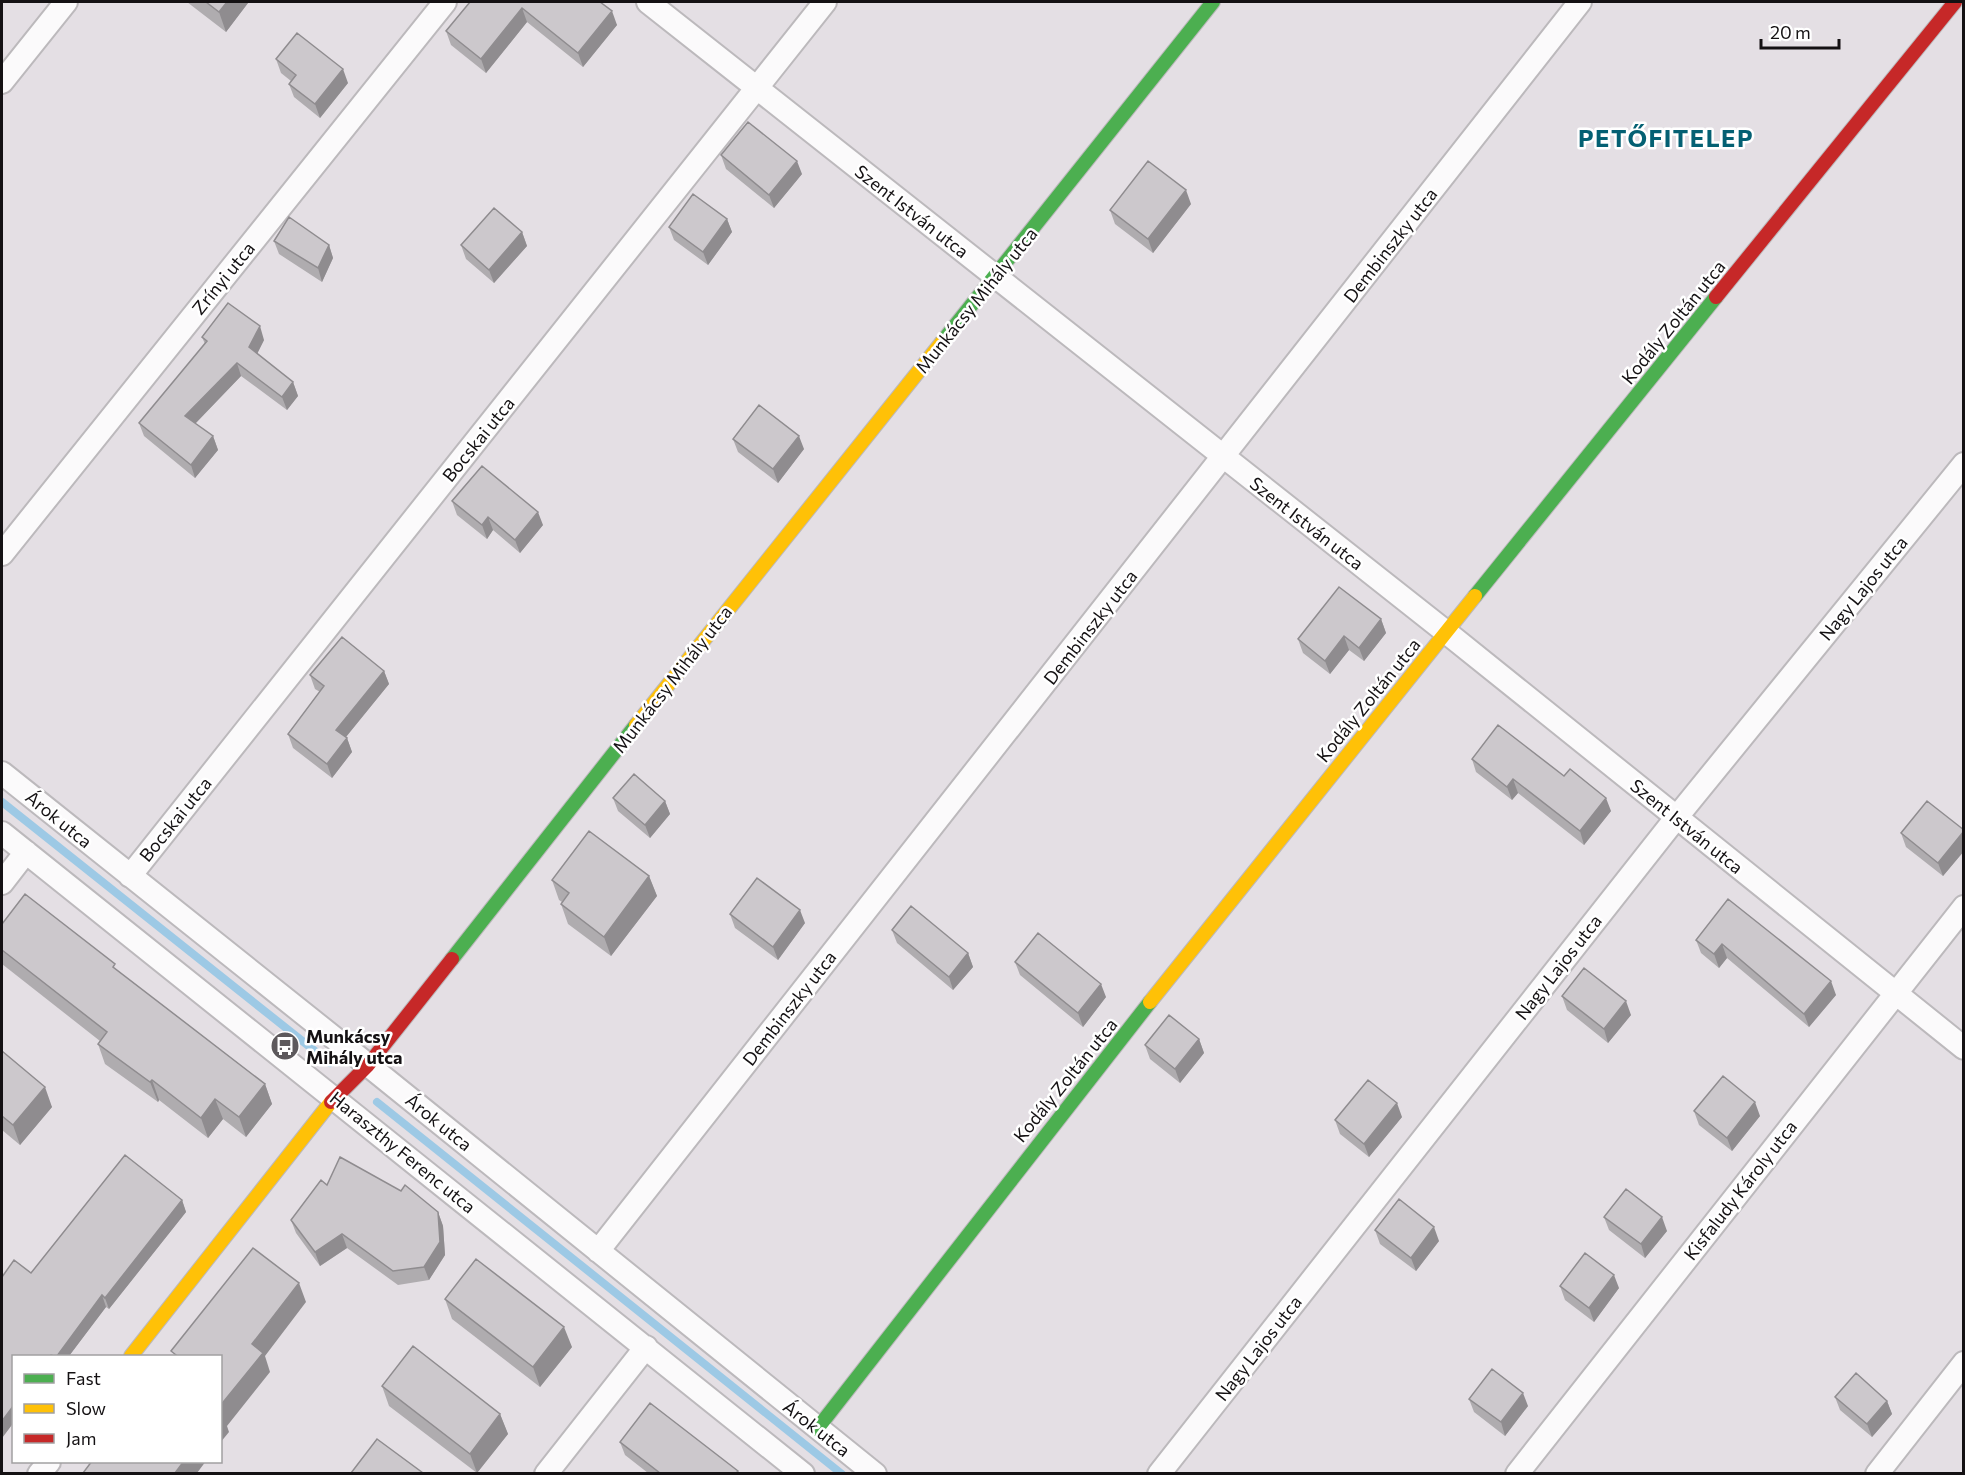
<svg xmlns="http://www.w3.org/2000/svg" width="1965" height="1475" font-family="Commissioner,sans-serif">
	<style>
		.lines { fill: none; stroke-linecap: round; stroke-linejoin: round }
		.stream { stroke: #9dc9e5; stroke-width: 8 }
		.street-casing { stroke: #bcb9bc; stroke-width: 26 }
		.fast-casing { stroke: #bcb9bc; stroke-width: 16 }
		.slow-casing { stroke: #bcb9bc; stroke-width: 16 }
		.jam-casing { stroke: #bcb9bc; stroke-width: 16 }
		.street { stroke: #fbfafb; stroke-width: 22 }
		.fast { stroke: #4caf50; stroke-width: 14 }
		.slow { stroke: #ffc107; stroke-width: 14 }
		.jam { stroke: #c62828; stroke-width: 14 }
		.wall { fill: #afacaf }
		.shaded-wall { fill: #8f8c8f }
		.building { fill: #ccc8cc; stroke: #8f8c8f; stroke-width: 1.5 }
		.labels { text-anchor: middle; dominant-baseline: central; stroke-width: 5; stroke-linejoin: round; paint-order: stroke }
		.street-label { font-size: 18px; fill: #141113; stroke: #fff }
		.poi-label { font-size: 18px; font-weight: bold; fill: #141113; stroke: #fff; text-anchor: start }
		.district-label { font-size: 24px; font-weight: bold; letter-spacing: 1.5px; fill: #046073; stroke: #fff }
	</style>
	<rect width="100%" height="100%" fill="#e4dfe4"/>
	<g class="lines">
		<!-- stream -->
		<path class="stream" d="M 2,802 L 330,1063
			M 377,1102 L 842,1474"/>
		<!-- street casing -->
		<g class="street-casing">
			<path id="street" d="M 648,2 L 1446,632 L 1964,1048
				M 2,82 L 66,2
				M 2,554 L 445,2
				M 2,773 L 368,1065 L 875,1474
				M 2,833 L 803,1474
				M 130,876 L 825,2
				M 2,883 L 26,852
				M 598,1251 L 1580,2
				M 39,1474 L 49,1462
				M 546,1474 L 646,1347
				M 1159,1474 L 1676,818 L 1964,464
				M 1517,1474 L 1964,907
				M 1877,1474 L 1964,1363"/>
		</g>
		<!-- fast casing -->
		<g class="fast-casing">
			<path id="fast" d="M 942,342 L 1213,2
				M 1475,596 L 1716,297
				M 452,959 L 636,725
				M 817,1429 L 1150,1002"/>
		</g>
		<!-- slow casing -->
		<g class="slow-casing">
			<path id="slow" d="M 636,725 L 942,342
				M 1150,1002 L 1475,596
				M 131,1356 L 331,1102"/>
		</g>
		<!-- jam casing -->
		<g class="jam-casing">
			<path id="jam" d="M 1716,297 L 1955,2
				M 331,1102 L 368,1065 L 452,959"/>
		</g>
		<!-- street -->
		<use href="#street" class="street"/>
		<!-- fast -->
		<use href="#fast" class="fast"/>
		<!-- slow -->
		<use href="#slow" class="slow"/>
		<!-- jam -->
		<use href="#jam" class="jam"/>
	</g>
	<!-- wall -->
	<path class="wall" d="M 187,2 L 247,2 L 248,3 L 226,32 Z
		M 470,2 L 600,2 L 617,25 L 583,67 L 527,22 L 486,73 L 451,45 L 446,31 Z
		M 276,59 L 348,83 L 320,118 L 294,97 L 289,84 L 291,81 L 281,73 Z
		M 721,155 L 802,174 L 774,208 L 726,169 Z
		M 1191,204 L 1153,253 L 1115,224 L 1110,210 Z
		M 727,219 L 732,232 L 708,265 L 674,240 L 669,227 Z
		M 522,232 L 527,246 L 494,283 L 466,259 L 461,245 Z
		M 274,241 L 329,245 L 333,258 L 322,282 L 279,254 Z
		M 202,337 L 264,340 L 257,354 L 293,382 L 298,396 L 287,410 L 241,376 L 195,424 L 213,436 L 218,450 L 195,478 L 144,436 L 139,423 L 205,344 Z
		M 733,439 L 804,449 L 778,483 L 738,452 Z
		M 452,501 L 543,525 L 520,553 L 493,530 L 487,539 L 457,515 Z
		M 1381,619 L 1386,633 L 1364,661 L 1349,650 L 1330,674 L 1303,653 L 1298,639 Z
		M 384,671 L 389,684 L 346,737 L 347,738 L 352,752 L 332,778 L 293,748 L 288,734 L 320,692 L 315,689 L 310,675 Z
		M 1472,759 L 1564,776 L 1611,811 L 1584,845 L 1518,793 L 1512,800 L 1476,772 Z
		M 613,798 L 665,801 L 670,814 L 650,838 L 618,811 Z
		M 1964,830 L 1964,851 L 1943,876 L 1906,847 L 1901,833 Z
		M 649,876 L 657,896 L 611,956 L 568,924 L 561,904 L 562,902 L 559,900 L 552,880 Z
		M 1728,899 L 1836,995 L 1809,1027 L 1727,958 L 1719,968 L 1701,953 L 1696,940 Z
		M 730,914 L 805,923 L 778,960 L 735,928 Z
		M 2,924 L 118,971 L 265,1084 L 272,1104 L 246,1137 L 223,1119 L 208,1138 L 159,1100 L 158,1102 L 105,1064 L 98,1044 L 100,1041 L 2,964 Z
		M 892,930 L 968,953 L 973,967 L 953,990 L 897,943 Z
		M 1015,962 L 1106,997 L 1083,1027 L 1020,975 Z
		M 1562,996 L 1631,1015 L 1608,1043 L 1567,1010 Z
		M 1199,1039 L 1204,1053 L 1180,1083 L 1150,1059 L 1145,1045 Z
		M 2,1051 L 52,1107 L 20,1145 L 2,1130 Z
		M 1694,1111 L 1760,1116 L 1732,1151 L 1699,1125 Z
		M 1402,1117 L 1369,1157 L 1340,1134 L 1335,1120 Z
		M 125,1155 L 182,1200 L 186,1212 L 109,1309 L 106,1307 L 69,1356 L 14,1356 L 14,1422 L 2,1438 L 2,1277 L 14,1260 L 31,1273 Z
		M 327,1185 L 438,1212 L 443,1226 L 445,1255 L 429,1280 L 398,1285 L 347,1248 L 320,1266 L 296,1233 L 291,1220 Z
		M 1604,1217 L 1667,1231 L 1645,1258 L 1609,1230 Z
		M 1375,1230 L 1439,1241 L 1416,1271 L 1380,1244 Z
		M 1560,1286 L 1619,1288 L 1594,1322 L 1565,1300 Z
		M 445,1299 L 572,1347 L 540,1387 L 452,1319 Z
		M 382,1386 L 500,1414 L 508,1434 L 477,1473 L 389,1406 Z
		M 1835,1397 L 1887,1401 L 1892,1414 L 1872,1437 L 1840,1410 Z
		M 1469,1399 L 1528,1406 L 1505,1436 L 1474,1412 Z
		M 620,1442 L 739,1473 L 648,1473 L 625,1455 Z"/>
	<!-- shaded-wall -->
	<path class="shaded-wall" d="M 227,2 L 247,2 L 248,3 L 226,32 L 219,12 Z
		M 522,8 L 527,22 L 486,73 L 481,59 Z
		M 612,11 L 617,25 L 583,67 L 578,53 Z
		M 343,69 L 348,83 L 320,118 L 315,104 Z
		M 797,161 L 802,174 L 774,208 L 769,195 Z
		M 1186,190 L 1191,204 L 1153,253 L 1148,239 Z
		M 727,219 L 732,232 L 708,265 L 703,252 Z
		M 522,232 L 527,246 L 494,283 L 489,270 Z
		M 329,245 L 333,258 L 322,282 L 318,268 Z
		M 260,326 L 264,340 L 254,360 L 249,347 Z
		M 237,363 L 241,376 L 190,429 L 185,416 Z
		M 293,382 L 298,396 L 287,410 L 282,397 Z
		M 213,436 L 218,450 L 195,478 L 191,465 Z
		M 799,436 L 804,449 L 778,483 L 773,469 Z
		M 538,512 L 543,525 L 520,553 L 515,540 Z
		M 488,517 L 493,530 L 487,539 L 482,525 Z
		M 1381,619 L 1386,633 L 1364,661 L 1359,648 Z
		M 1344,636 L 1349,650 L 1330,674 L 1325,661 Z
		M 384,671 L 389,684 L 341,743 L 336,730 Z
		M 347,738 L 352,752 L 332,778 L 327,764 Z
		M 1513,779 L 1518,793 L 1512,800 L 1507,787 Z
		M 1606,798 L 1611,811 L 1584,845 L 1580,831 Z
		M 665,801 L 670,814 L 650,838 L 645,825 Z
		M 1964,831 L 1964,851 L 1943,876 L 1938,863 Z
		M 649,876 L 657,896 L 611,956 L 604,937 Z
		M 800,910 L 805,923 L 778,960 L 773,947 Z
		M 1722,944 L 1727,958 L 1719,968 L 1714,954 Z
		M 968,953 L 973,967 L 953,990 L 949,977 Z
		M 1831,981 L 1836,995 L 1809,1027 L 1804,1014 Z
		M 1101,984 L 1106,997 L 1083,1027 L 1078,1013 Z
		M 1626,1001 L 1631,1015 L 1608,1043 L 1604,1029 Z
		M 1199,1039 L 1204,1053 L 1180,1083 L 1175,1069 Z
		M 152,1080 L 159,1100 L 158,1102 L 150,1082 Z
		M 265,1084 L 272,1104 L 246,1137 L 239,1117 Z
		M 45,1087 L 52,1107 L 20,1145 L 13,1125 Z
		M 215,1099 L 223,1119 L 208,1138 L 201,1118 Z
		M 1755,1102 L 1760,1116 L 1732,1151 L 1727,1138 Z
		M 1397,1103 L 1402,1117 L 1369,1157 L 1364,1144 Z
		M 182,1200 L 186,1212 L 109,1309 L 105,1298 Z
		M 438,1212 L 443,1226 L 445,1255 L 429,1280 L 424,1267 Z
		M 1662,1217 L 1667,1231 L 1645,1258 L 1641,1244 Z
		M 1434,1227 L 1439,1241 L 1416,1271 L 1411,1258 Z
		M 342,1234 L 347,1248 L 320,1266 L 315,1252 Z
		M 1614,1275 L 1619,1288 L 1594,1322 L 1589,1308 Z
		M 299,1283 L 306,1302 L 265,1356 L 270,1372 L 227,1426 L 229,1432 L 220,1443 L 220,1406 L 252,1344 Z
		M 102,1295 L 106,1307 L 69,1356 L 57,1356 Z
		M 564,1327 L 572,1347 L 540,1387 L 533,1367 Z
		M 1523,1393 L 1528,1406 L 1505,1436 L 1501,1422 Z
		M 1887,1401 L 1892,1414 L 1872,1437 L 1867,1424 Z
		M 14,1405 L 14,1422 L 2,1438 L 2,1421 Z
		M 500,1414 L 508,1434 L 477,1473 L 470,1454 Z
		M 184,1461 L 206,1461 L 197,1473 L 175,1473 Z"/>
	<!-- building -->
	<path class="building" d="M 206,2 L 227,2 L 219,12 Z
		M 470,2 L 600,2 L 612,11 L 578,53 L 522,8 L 481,59 L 446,31 Z
		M 297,33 L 343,69 L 315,104 L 289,84 L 296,75 L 276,59 Z
		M 748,122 L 797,161 L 769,195 L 721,155 Z
		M 1148,161 L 1186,190 L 1148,239 L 1110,210 Z
		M 693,194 L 727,219 L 703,252 L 669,227 Z
		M 494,208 L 522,232 L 489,270 L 461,245 Z
		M 289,217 L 329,245 L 318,268 L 274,241 Z
		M 228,303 L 260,326 L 249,347 L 293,382 L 282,397 L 237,363 L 185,416 L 213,436 L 191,465 L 139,423 L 207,341 L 202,337 Z
		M 759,405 L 799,436 L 773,469 L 733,439 Z
		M 482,466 L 538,512 L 515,540 L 488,517 L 482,525 L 452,501 Z
		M 1339,587 L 1381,619 L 1359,648 L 1344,636 L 1325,661 L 1298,639 Z
		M 342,637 L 384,671 L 336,730 L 347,738 L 327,764 L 288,734 L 324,686 L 310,675 Z
		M 1498,725 L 1564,776 L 1570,769 L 1606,798 L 1580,831 L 1513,779 L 1507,787 L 1472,759 Z
		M 634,774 L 665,801 L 645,825 L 613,798 Z
		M 1927,801 L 1964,830 L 1964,831 L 1938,863 L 1901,833 Z
		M 589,831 L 649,876 L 604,937 L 561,904 L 569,893 L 552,880 Z
		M 757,878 L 800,910 L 773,947 L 730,914 Z
		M 25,894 L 115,964 L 113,967 L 265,1084 L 239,1117 L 215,1099 L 201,1118 L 152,1080 L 150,1082 L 98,1044 L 107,1032 L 2,950 L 2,924 Z
		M 1728,899 L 1831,981 L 1804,1014 L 1722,944 L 1714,954 L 1696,940 Z
		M 911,906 L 968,953 L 949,977 L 892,930 Z
		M 1038,933 L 1101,984 L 1078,1013 L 1015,962 Z
		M 1584,968 L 1626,1001 L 1604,1029 L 1562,996 Z
		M 1169,1015 L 1199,1039 L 1175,1069 L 1145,1045 Z
		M 2,1051 L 45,1087 L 13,1125 L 2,1116 Z
		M 1723,1076 L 1755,1102 L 1727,1138 L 1694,1111 Z
		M 1368,1080 L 1397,1103 L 1364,1144 L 1335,1120 Z
		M 125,1155 L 182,1200 L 105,1298 L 102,1295 L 57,1356 L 54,1356 L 51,1355 L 50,1356 L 14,1356 L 14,1405 L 2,1421 L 2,1277 L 14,1260 L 31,1273 Z
		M 340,1157 L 401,1191 L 405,1185 L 438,1212 L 440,1242 L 424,1267 L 393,1271 L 342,1234 L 315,1252 L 291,1220 L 321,1180 L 327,1185 Z
		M 1626,1189 L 1662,1217 L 1641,1244 L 1604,1217 Z
		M 1399,1199 L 1434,1227 L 1411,1258 L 1375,1230 Z
		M 253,1248 L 299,1283 L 252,1344 L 263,1353 L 220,1406 L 220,1356 L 175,1356 L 176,1355 L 171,1351 Z
		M 1585,1253 L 1614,1275 L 1589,1308 L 1560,1286 Z
		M 476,1259 L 564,1327 L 533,1367 L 445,1299 Z
		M 413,1346 L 500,1414 L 470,1454 L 382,1386 Z
		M 1492,1369 L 1523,1393 L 1501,1422 L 1469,1399 Z
		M 1856,1373 L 1887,1401 L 1867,1424 L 1835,1397 Z
		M 650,1403 L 738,1471 L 736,1473 L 660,1473 L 620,1442 Z
		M 377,1439 L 423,1473 L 351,1473 Z
		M 92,1461 L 184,1461 L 175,1473 L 83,1473 Z"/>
	<!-- icons -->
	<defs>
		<g id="bus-disc" transform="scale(1.5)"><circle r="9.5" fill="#5d595c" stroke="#fff"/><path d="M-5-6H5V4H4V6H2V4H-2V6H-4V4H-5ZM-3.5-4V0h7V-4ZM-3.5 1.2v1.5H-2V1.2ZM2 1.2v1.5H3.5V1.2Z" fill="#fff"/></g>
	</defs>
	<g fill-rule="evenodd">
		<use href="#bus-disc" x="285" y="1046"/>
	</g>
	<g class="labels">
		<!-- street labels -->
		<g class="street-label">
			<text transform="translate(912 211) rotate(38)">Szent István utca</text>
			<text transform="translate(1390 245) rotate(-52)">Dembinszky utca</text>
			<text transform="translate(223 278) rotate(-51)">Zrínyi utca</text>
			<text transform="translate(976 300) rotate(-51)">Munkácsy Mihály utca</text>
			<text transform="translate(1673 322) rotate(-51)">Kodály Zoltán utca</text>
			<text transform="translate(478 439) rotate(-51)">Bocskai utca</text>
			<text transform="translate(1307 523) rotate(38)">Szent István utca</text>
			<text transform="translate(1863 588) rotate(-51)">Nagy Lajos utca</text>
			<text transform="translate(1090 627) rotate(-52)">Dembinszky utca</text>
			<text transform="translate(672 679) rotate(-52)">Munkácsy Mihály utca</text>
			<text transform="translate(1368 700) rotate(-51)">Kodály Zoltán utca</text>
			<text transform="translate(59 819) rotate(39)">Árok utca</text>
			<text transform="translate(175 819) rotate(-51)">Bocskai utca</text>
			<text transform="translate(1687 826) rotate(39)">Szent István utca</text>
			<text transform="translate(1558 967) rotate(-52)">Nagy Lajos utca</text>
			<text transform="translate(789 1008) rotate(-52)">Dembinszky utca</text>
			<text transform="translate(1065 1080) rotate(-51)">Kodály Zoltán utca</text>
			<text transform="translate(439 1122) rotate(39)">Árok utca</text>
			<text transform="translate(403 1152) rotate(39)">Haraszthy Ferenc utca</text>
			<text transform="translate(1740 1190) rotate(-52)">Kisfaludy Károly utca</text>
			<text transform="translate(1258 1348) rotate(-52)">Nagy Lajos utca</text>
			<text transform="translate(817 1428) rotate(38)">Árok utca</text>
		</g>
		<!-- poi labels -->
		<g class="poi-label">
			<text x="306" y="1036">Munkácsy<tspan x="306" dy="21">Mihály utca</tspan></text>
		</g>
		<!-- district labels -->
		<g class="district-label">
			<text x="1666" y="137">PETŐFITELEP</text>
		</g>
	</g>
	<!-- border -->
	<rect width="1965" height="1475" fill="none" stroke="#141113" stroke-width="6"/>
	<!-- legend -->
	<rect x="12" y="1355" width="210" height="108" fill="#ffffff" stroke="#a1a0a1" stroke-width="1.5"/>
	<rect x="24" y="1374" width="30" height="9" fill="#4caf50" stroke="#a1a0a1" stroke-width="1.5"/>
	<text x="66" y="1385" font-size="18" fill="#141113">Fast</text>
	<rect x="24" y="1404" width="30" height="9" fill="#ffc107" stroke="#a1a0a1" stroke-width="1.5"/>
	<text x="66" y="1415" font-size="18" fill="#141113">Slow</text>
	<rect x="24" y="1434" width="30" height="9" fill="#c62828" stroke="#a1a0a1" stroke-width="1.5"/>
	<text x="66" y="1445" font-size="18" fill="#141113">Jam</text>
	<!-- scale -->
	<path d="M1761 39v9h78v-9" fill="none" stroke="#141113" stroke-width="3"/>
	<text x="1770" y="39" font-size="18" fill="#141113" stroke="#ffffff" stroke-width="4.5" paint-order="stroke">20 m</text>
</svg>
